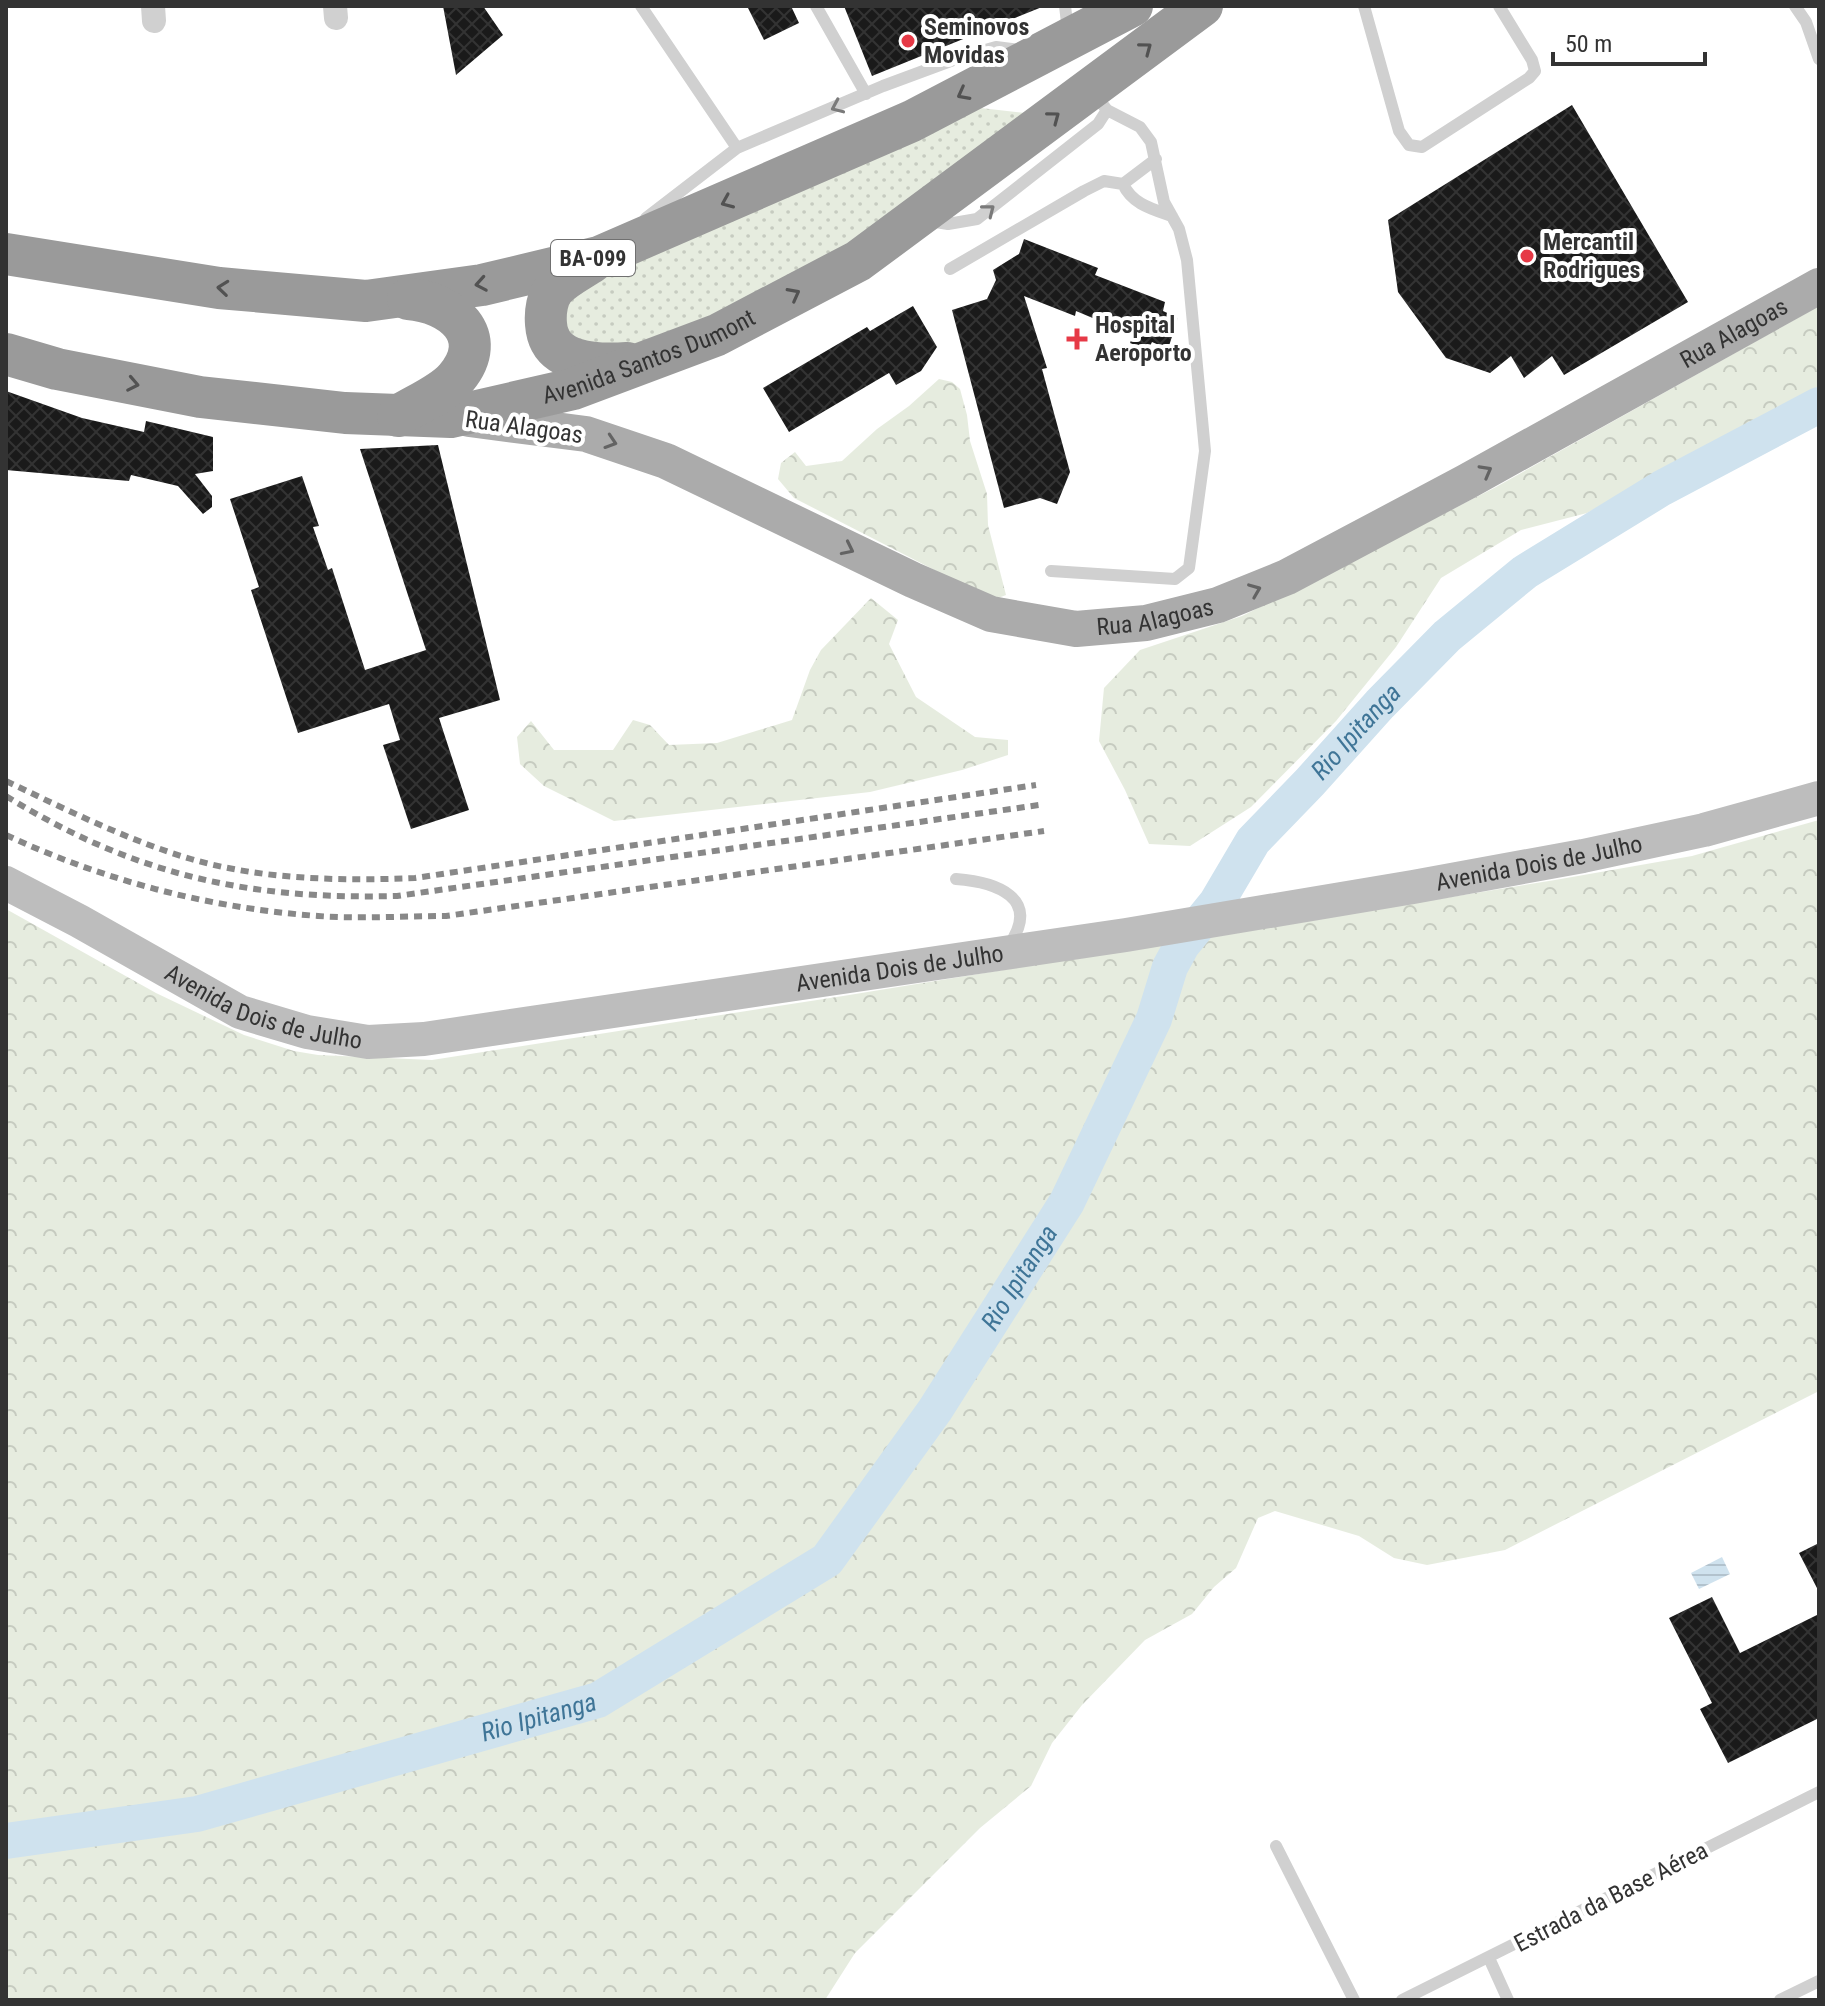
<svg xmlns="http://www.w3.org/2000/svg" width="1825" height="2006" font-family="'Roboto Condensed',sans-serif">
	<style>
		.grass { fill: url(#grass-dots) }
		.forest { fill: url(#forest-crowns) }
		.water { fill: url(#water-rules) }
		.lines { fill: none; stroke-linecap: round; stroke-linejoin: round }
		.river { stroke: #cfe2ee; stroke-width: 36 }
		.building { fill: url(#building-cross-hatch) }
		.lane { stroke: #d0d0d0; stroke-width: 12 }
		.street { stroke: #d0d0d0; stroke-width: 24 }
		.secondary { stroke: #bdbdbd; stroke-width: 34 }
		.primary { stroke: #ababab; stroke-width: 36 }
		.highway { stroke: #9a9a9a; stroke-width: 42 }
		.rail { stroke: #888; stroke-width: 6; stroke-dasharray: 8 6; stroke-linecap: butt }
		.oneway { stroke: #525252 }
		.oneway2 { stroke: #7a7a7a }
		.oneway3 { stroke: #636363 }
		.poi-dot { fill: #e63946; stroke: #fff; stroke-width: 3 }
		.labels { text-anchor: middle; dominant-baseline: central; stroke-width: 8; stroke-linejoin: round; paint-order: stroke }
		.shield { fill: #fff; stroke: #707070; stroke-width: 2 }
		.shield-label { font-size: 22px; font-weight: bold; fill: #333 }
		.poi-label { font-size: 24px; font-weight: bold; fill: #333; stroke: #fff; text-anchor: start }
		.street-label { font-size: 24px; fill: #333; stroke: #fff }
		.water-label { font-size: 26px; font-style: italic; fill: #3f7597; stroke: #fff }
	</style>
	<defs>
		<pattern id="grass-dots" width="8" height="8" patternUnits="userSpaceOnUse" patternTransform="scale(2)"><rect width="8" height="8" fill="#e6ecdf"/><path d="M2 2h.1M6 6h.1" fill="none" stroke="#c6cbc0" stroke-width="1.8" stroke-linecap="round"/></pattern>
		<pattern id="forest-crowns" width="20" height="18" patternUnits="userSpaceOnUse" patternTransform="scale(2)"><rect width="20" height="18" fill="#e6ecdf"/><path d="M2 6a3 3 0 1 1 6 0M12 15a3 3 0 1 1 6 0" fill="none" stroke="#c6cbc0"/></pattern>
		<pattern id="water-rules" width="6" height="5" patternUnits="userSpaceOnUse" patternTransform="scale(2)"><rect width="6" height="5" fill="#cfe2ee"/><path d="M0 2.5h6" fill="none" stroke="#b2c2cd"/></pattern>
		<pattern id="building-cross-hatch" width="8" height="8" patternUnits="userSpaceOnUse" patternTransform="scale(2)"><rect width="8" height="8" fill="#1a1a1a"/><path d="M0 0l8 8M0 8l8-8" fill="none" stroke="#333"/></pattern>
	</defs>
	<rect width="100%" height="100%" fill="#fff"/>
	<!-- grass -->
	<path class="grass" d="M 972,107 L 1043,115 L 789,284 L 622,353 L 558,335 L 571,294 L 603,272 Z"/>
	<!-- forest -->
	<path class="forest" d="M 1819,306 L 1819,386 L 1587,513 L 1521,530 L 1441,578 L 1396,647 L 1336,721 L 1251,807 L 1190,846 L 1149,844 L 1125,790 L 1099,741 L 1104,688 L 1140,650 L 1242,616 L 1326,574 L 1496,487 Z
		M 939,379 L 952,382 L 960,389 L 967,415 L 970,441 L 987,494 L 988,525 L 1006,595 L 993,600 L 794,498 L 778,479 L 781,463 L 795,452 L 806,466 L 842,461 L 877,429 L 909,406 Z
		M 871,598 L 898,620 L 889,644 L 916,697 L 975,737 L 1008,740 L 1008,755 L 962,770 L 870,792 L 614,821 L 544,786 L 520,764 L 517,737 L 531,721 L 554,750 L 613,750 L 633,720 L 650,725 L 669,745 L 717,743 L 792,720 L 810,670 L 821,650 Z
		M 1819,820 L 1819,1391 L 1505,1550 L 1427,1565 L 1394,1558 L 1359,1536 L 1275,1511 L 1258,1518 L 1236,1568 L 1214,1587 L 1192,1614 L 1145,1640 L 1082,1705 L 1052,1743 L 1031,1786 L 980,1828 L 855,1953 L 825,2000 L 6,2000 L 6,909 L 156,993 L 244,1035 L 294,1051 L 318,1055 L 432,1060 L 843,996 L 1555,880 L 1692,856 Z"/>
	<!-- water -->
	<path class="water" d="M 1722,1557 L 1730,1574 L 1699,1589 L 1691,1573 Z"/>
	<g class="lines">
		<!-- river -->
		<path class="river" id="s1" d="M 6,1841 L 197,1814 L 598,1700 L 827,1560 L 935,1410 L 1067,1202 L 1154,1019 L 1170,967 L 1182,945 L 1217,902 L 1253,841 L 1310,782 L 1380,704 L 1447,636 L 1525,572 L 1662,488 L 1819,405"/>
	</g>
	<!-- building -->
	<path class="building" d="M 443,6 L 483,6 L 503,35 L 456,75 Z
		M 747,6 L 791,6 L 799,23 L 764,40 Z
		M 844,6 L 1042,6 L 1042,7 L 872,76 Z
		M 1572,105 L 1688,302 L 1564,375 L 1552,356 L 1524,378 L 1511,356 L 1490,373 L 1446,358 L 1398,292 L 1388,220 Z
		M 1024,239 L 1098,268 L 1095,275 L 1165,302 L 1163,311 L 1178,318 L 1168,349 L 1152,342 L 1148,350 L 1130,343 L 1133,335 L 1076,311 L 1075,316 L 1024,296 L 1047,368 L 1042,369 L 1070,472 L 1057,504 L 1040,498 L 1004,508 L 952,310 L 987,299 L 996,280 L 993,270 L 1019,254 Z
		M 913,306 L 937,347 L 921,371 L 896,385 L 889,373 L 789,432 L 763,388 L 867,327 L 870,331 Z
		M 6,391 L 82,418 L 144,432 L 146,421 L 213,437 L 213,471 L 195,474 L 212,496 L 212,507 L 203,514 L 178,486 L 131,475 L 129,481 L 6,470 Z
		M 438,445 L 500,700 L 439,718 L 469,810 L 411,829 L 383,745 L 400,740 L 389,704 L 298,733 L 251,590 L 259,587 L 230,499 L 302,476 L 319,526 L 313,527 L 328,570 L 332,568 L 365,670 L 426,650 L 360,449 Z
		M 1819,1543 L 1819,1592 L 1799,1553 Z
		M 1712,1597 L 1740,1653 L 1819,1614 L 1819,1718 L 1728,1763 L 1700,1709 L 1712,1703 L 1669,1618 Z"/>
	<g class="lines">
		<!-- lane -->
		<path class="lane" d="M 641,6 L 737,148
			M 816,6 L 866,94
			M 1065,6 L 1068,31
			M 1364,6 L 1399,131 L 1409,145 L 1422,147 L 1529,78 L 1535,71 L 1532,60 L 1499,6
			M 1795,6 L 1806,22 L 1819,59
			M 1123,184 C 1132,204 1152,209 1172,216
			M 646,218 L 737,148 L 883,86 L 964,56 L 996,47 L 1020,50
			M 930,221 L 948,224 L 977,219 L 1098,124 L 1107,110
			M 950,269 L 1084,191 L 1104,181 L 1123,184 L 1156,159
			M 1051,571 L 1175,579 L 1189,568 L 1205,451 L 1187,260 L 1179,229 L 1164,202 L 1151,142 L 1140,127 L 1107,110 L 1095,95
			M 956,879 C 996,882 1042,898 1009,945
			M 1276,1846 L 1354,2000
			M 1489,1958 L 1508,2000
			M 1402,2000 L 1819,1792
			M 1780,2000 L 1819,1981"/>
		<!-- street -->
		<path class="street" d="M 153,6 L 154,21
			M 335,6 L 336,18"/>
		<!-- secondary -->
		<path class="secondary" id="s2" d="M 6,883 L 79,921 L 240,1012 L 307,1032 L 368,1042 L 424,1039 L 1126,935 L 1413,887 L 1583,856 L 1704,830 L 1819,798"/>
		<!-- primary -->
		<path class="primary" id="s3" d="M 469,419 L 586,434 L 666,461 L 913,580 L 991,614 L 1076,629 L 1146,623 L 1218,605 L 1287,577 L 1466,482 L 1819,286"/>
		<!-- highway -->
		<g class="highway">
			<path d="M 6,254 L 219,288 L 366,301 L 482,285 L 599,257 L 912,121 L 1132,6"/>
			<path d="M 592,262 C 580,270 564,278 555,288 C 547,297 545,312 546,324 C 549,364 596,365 627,363"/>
			<path id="s4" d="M 6,354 L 57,369 L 200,397 L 345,413 L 451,417 L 573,389 L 717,335 L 858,261 L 1202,6"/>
			<path d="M 398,416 C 415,405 443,394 456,378 C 492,335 451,302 408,299"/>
		</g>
		<!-- rail -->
		<path class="rail" d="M 6,781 C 67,810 127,840 191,859 C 263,880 342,881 415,878 L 1036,785
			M 6,796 C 134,875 248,900 397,896 L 1039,805
			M 6,835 C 105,881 209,908 318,916 C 360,919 404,916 446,916 L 1044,831"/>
	</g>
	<!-- one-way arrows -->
	<defs><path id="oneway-chevron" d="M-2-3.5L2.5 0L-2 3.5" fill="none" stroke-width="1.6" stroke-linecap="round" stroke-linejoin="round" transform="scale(2)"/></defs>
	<g class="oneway">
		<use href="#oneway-chevron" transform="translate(1146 48) rotate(-37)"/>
		<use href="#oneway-chevron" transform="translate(963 94) rotate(152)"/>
		<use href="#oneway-chevron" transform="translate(1054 117) rotate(-37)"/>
		<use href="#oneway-chevron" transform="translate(727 202) rotate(157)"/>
		<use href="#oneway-chevron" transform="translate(481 284) rotate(170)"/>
		<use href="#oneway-chevron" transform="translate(223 288) rotate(-174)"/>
		<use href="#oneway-chevron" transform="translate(794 294) rotate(-28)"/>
		<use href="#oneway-chevron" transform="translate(133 384) rotate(11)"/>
	</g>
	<g class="oneway2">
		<use href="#oneway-chevron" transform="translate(837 107) rotate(156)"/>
		<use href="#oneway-chevron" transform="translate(989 210) rotate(-38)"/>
	</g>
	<g class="oneway3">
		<use href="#oneway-chevron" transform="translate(611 442) rotate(18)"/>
		<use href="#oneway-chevron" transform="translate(1486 471) rotate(-29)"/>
		<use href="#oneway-chevron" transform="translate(848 549) rotate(26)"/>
		<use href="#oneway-chevron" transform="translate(1255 590) rotate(-22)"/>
	</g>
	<!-- markers -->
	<g class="poi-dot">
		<circle cx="908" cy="41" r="8"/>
		<circle cx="1527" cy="256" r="8"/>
		<path d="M1073 327h8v8h8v8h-8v8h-8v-8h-8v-8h8z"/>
	</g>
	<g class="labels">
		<!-- shield labels -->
		<rect class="shield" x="551" y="240" width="84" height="36" rx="6"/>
		<g class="shield-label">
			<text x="593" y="258">BA-099</text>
		</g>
		<!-- poi labels -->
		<g class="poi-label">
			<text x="924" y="27">Seminovos<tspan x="924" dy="28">Movidas</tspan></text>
			<text x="1543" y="242">Mercantil<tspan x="1543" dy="28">Rodrigues</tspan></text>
			<text x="1095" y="325">Hospital<tspan x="1095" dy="28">Aeroporto</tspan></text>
		</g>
		<!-- street labels -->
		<g class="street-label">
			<text stroke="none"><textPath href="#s3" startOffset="1376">Rua Alagoas</textPath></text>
			<text stroke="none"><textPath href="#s4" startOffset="658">Avenida Santos Dumont</textPath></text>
			<text transform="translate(524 427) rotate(8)">Rua Alagoas</text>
			<text stroke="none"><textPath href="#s3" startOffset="728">Rua Alagoas</textPath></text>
			<text stroke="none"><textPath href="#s2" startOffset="1584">Avenida Dois de Julho</textPath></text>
			<text stroke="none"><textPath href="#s2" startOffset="936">Avenida Dois de Julho</textPath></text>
			<text stroke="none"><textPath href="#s2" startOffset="288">Avenida Dois de Julho</textPath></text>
			<text transform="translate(1611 1897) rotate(-27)">Estrada da Base Aérea</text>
		</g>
		<!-- water labels -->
		<g class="water-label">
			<text stroke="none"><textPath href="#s1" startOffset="1868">Rio Ipitanga</textPath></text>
			<text stroke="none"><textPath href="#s1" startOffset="1220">Rio Ipitanga</textPath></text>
			<text stroke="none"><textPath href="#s1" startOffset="548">Rio Ipitanga</textPath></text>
		</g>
	</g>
	<!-- border -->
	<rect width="1825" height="2006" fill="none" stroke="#333333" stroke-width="16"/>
	<!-- scale -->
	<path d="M1553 52v12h152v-12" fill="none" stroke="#333333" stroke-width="4"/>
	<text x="1565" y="52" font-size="24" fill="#333333" stroke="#ffffff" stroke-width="6" paint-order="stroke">50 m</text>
</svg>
